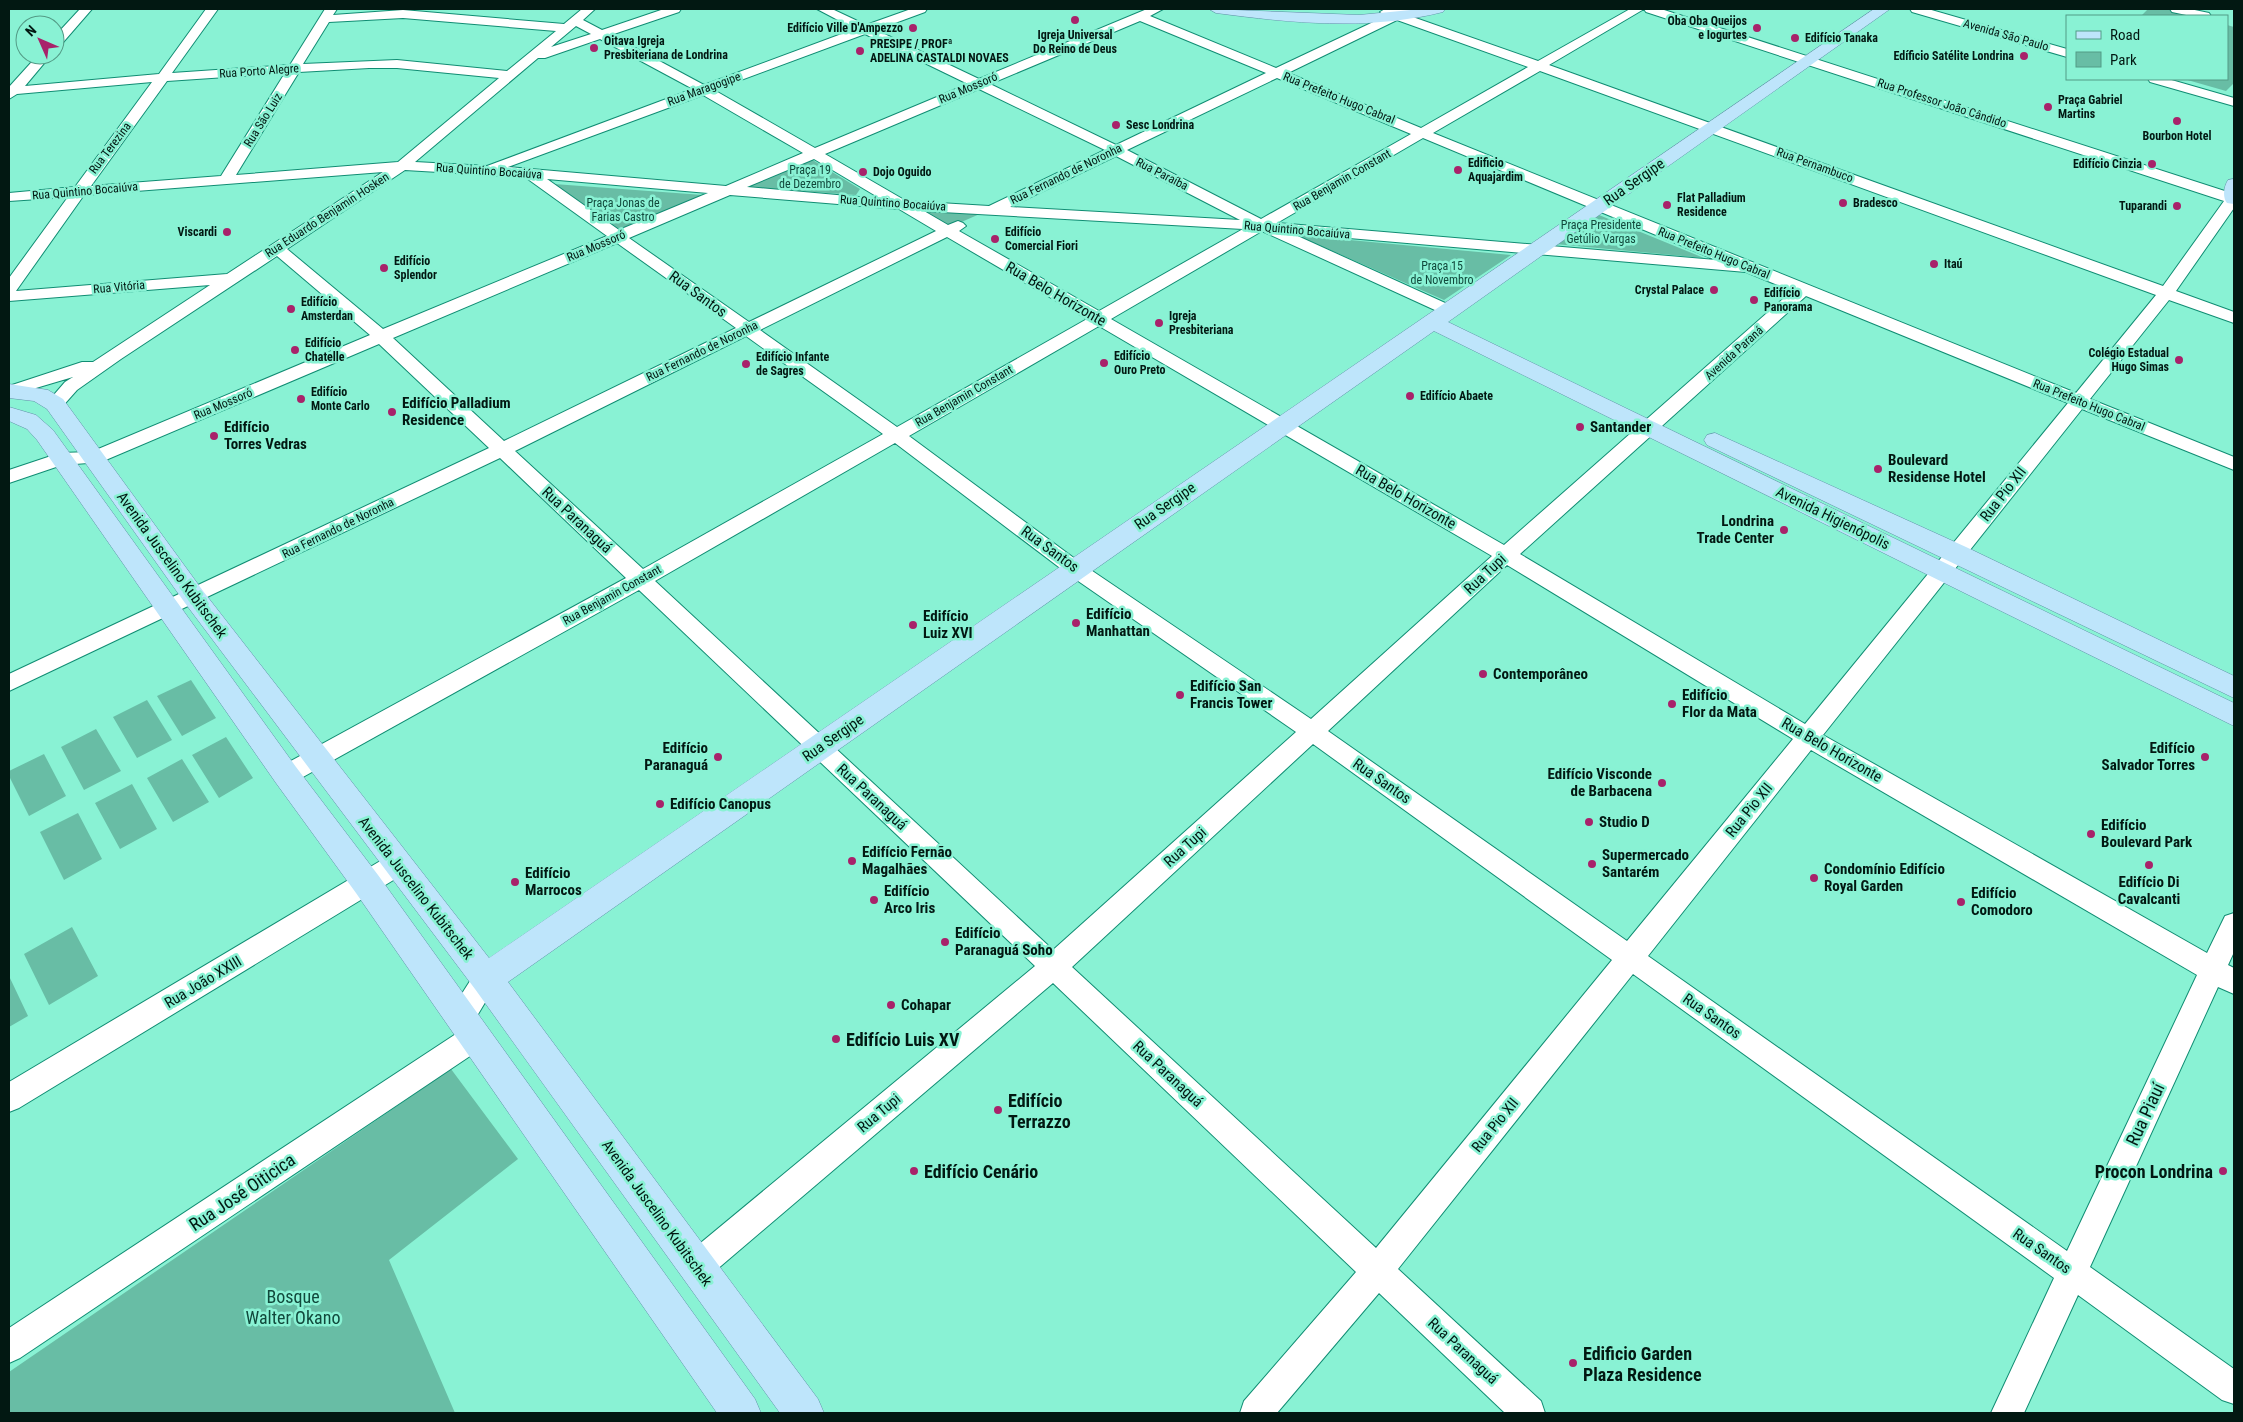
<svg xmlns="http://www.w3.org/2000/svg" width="2243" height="1422" font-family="'Roboto Condensed',sans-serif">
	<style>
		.green { fill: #68bda5 }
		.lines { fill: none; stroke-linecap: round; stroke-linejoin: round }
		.minor-casing { stroke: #108d73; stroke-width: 2 }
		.major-casing { stroke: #6092a8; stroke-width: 1 }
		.minor { fill: #fff; fill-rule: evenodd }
		.major { fill: #bee5fb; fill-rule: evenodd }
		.poi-dot { fill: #a8226a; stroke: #89f2d4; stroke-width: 2 }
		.labels { text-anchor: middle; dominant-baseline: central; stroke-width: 5; stroke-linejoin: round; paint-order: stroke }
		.far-poi-label { font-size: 12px; font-weight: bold; fill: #021812; stroke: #89f2d4; text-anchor: start }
		.far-street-label { font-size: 12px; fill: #021812; stroke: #89f2d4 }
		.far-park-label { font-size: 12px; fill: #11483b; stroke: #89f2d4 }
		.street-label { font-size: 15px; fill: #021812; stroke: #89f2d4 }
		.poi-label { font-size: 15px; font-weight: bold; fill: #021812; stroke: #89f2d4; text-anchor: start }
		.near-poi-label { font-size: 18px; font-weight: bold; fill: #021812; stroke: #89f2d4; text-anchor: start }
		.near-street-label { font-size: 18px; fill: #021812; stroke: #89f2d4 }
		.near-park-label { font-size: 18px; fill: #11483b; stroke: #89f2d4 }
	</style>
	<rect width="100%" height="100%" fill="#89f2d4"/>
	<!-- green -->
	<path class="green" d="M 2148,9 L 2167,9 L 2195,16 L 2141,16 Z
		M 2227,25 L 2234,27 L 2234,83 L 2226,91 L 2184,79 L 2227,79 Z
		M 811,159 L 860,189 L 856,195 L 743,187 Z
		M 554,184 L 703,195 L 620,232 Z
		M 914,207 L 982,213 L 950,227 Z
		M 1599,215 L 1704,258 L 1555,244 Z
		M 1296,235 L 1511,255 L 1444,300 Z
		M 191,680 L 216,718 L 182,736 L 157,696 Z
		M 147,700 L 172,740 L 137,758 L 113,717 Z
		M 96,729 L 121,771 L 84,790 L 61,747 Z
		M 226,737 L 253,778 L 219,798 L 192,755 Z
		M 44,754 L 66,796 L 29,816 L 9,776 L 9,771 Z
		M 182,759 L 209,802 L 173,822 L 147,778 Z
		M 132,784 L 157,829 L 120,849 L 95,803 Z
		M 78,813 L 102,859 L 64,880 L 40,832 Z
		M 72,927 L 98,976 L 49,1005 L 24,954 Z
		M 9,976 L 28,1016 L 9,1027 Z
		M 451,1069 L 518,1159 L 389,1260 L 455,1413 L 9,1413 L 9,1372 Z"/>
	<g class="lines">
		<!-- minor casing -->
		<g class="minor-casing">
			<path id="minor" d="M 80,9 L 92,9 L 59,47 L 55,48 L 55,36 Z
				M 206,9 L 218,9 L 172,73 L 290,65 L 325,9 L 337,9 L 333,15 L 403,10 L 564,24 L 582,9 L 595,9 L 583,20 L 602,30 L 664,9 L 681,9 L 679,12 L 611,35 L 704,85 L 855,29 L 817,9 L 832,9 L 866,25 L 911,9 L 927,9 L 925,12 L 876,30 L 979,79 L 1147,9 L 1163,9 L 1150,16 L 1276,68 L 1386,16 L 1380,12 L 1385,9 C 1396,10 1404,9 1416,9 L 1407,15 L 1538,61 L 1630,9 L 1644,9 L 1549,65 L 2163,286 L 2224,201 L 1646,12 L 1644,9 L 1661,9 L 2234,194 L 2234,208 L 2176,291 L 2234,312 L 2234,323 L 2169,300 L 2090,399 L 2234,457 L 2234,470 L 2082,409 L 1823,735 L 2207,953 L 2225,916 L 2234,913 L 2234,952 L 2228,965 L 2234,968 L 2234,994 L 2218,987 L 2090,1267 L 2234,1369 L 2234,1404 L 2222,1400 L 2078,1295 L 2024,1413 L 1991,1413 L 2054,1278 L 1633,974 L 1398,1269 L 1541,1401 L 1545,1413 L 1505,1413 L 1379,1293 L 1277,1413 L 1240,1413 L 1244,1401 L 1356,1272 L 1053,983 L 708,1277 L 697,1281 L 686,1277 L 682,1266 L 686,1255 L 1035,966 L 639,590 L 294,782 L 286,785 L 278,782 L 274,775 L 278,768 L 626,578 L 500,458 L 9,691 L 9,674 L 489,448 L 379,344 L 101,462 L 62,465 L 9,483 L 9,470 L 60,453 L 91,452 L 370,335 L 277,256 L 121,359 L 77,390 L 61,408 L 49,408 L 46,404 L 65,382 L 73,377 L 9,396 L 9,386 L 82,362 L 93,362 L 210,285 L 9,301 L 9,278 L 68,197 L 9,201 L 9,193 L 75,187 L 152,82 L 17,94 L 9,99 L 9,87 L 38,55 L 51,55 L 25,86 L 159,74 ZM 403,18 L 556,31 L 507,71 L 397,60 L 303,64 L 329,22 ZM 1397,20 L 1528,67 L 1421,128 L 1288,73 ZM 1140,21 L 1266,73 L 1116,145 L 990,84 ZM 576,26 L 591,34 L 551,47 ZM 865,34 L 968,84 L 815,148 L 714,90 ZM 600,39 L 693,89 L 487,166 L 415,162 L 538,58 L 545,58 ZM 369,68 L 397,68 L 499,78 L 398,162 L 236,175 L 299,72 ZM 1540,71 L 2156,295 L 2076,393 L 1433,133 ZM 285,73 L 221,176 L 91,186 L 167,81 ZM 1277,78 L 1411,134 L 1261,219 L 1127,150 ZM 979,89 L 1105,150 L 989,206 L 906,201 L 825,154 ZM 703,95 L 803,153 L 726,186 L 508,167 ZM 1423,138 L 1716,260 L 1277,223 ZM 1116,156 L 1240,220 L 1010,207 ZM 814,159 L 881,199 L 747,187 ZM 405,170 L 525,177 L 607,236 L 383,329 L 287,249 ZM 383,172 L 227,274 L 16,291 L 84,195 ZM 547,179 L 708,193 L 619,230 ZM 730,195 L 899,209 L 936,231 L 749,322 L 629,238 ZM 924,211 L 1243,229 L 1099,311 L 959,231 L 966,226 L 963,223 L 958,221 L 948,225 ZM 1262,231 L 1448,316 L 1454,315 L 1456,311 L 1454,307 L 1291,233 L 1746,272 L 1792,291 L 1504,545 L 1111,319 ZM 947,237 L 1087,319 L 897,427 L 760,330 ZM 617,243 L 736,328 L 504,441 L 393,338 ZM 1806,296 L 2068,403 L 1805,724 L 1520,554 ZM 1099,326 L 1492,556 L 1311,719 L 1082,564 L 909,436 ZM 746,336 L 883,434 L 643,569 L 515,451 ZM 895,443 L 1068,574 L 1296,732 L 1053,950 L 655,581 ZM 1507,565 L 1793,739 L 1627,941 L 1328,731 ZM 1313,744 L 1612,960 L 1376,1248 L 1072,967 ZM 1811,750 L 2197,975 L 2067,1251 L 1648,956 Z
				M 1910,9 L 1928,9 L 2067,49 L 2067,57 L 1912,12 Z
				M 2170,9 L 2190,9 L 2209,13 L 2211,16 L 2191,16 L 2172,12 Z
				M 2148,79 L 2168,79 L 2234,98 L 2234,106 L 2150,82 Z
				M 396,854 L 405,857 L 408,865 L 405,873 L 19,1108 L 9,1112 L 9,1082 L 387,857 Z
				M 486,967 L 495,970 L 499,979 L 471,1026 L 475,1024 L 485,1028 L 489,1037 L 485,1046 L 20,1358 L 9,1363 L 9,1328 L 465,1028 L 461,1030 L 451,1026 L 447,1017 L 477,970 Z"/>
		</g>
		<!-- major casing -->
		<g class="major-casing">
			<path id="major" d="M 1209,9 L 1359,15 L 1421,9 L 1445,9 L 1443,12 C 1368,31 1292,23 1216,13 Z
				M 1874,9 L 1890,9 L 1448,322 L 2234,703 L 2234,726 L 1434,331 L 508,982 L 818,1399 L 824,1413 L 780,1413 L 475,989 L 185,603 L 47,409 L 34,401 L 9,398 L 9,384 L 48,390 L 63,399 L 203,591 L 489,958 Z
				M 2234,179 L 2234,204 L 2227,203 C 2222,197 2224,186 2228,180 Z
				M 9,407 L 36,415 L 53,430 L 296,767 L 378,875 L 755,1399 L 761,1413 L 717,1413 L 356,893 L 276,783 L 37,440 L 27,429 L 9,421 Z
				M 1715,433 L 1966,547 L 2234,676 L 2234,698 L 1707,445 L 1704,440 L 1707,435 Z"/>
		</g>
		<!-- minor -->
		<use href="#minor" class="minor"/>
		<!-- major -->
		<use href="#major" class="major"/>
	</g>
	<!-- markers -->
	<g class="poi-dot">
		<circle cx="1075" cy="20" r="5"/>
		<circle cx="913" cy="28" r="5"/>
		<circle cx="1757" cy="28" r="5"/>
		<circle cx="1795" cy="38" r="5"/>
		<circle cx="594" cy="48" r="5"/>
		<circle cx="860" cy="51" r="5"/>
		<circle cx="2024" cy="56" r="5"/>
		<circle cx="2048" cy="107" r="5"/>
		<circle cx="2177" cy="121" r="5"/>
		<circle cx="1116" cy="125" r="5"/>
		<circle cx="2152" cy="164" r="5"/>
		<circle cx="1458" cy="170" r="5"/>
		<circle cx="863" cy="172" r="5"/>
		<circle cx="1843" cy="203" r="5"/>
		<circle cx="1667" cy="205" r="5"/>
		<circle cx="2177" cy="206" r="5"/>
		<circle cx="227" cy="232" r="5"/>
		<circle cx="995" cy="239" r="5"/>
		<circle cx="1934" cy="264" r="5"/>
		<circle cx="384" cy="268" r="5"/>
		<circle cx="1714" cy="290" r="5"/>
		<circle cx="1754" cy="300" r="5"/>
		<circle cx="291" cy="309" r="5"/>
		<circle cx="1159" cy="323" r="5"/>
		<circle cx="295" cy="350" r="5"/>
		<circle cx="2179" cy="360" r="5"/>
		<circle cx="1104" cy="363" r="5"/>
		<circle cx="746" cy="364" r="5"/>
		<circle cx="1410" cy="396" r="5"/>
		<circle cx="301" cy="399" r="5"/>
		<circle cx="392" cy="412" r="5"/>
		<circle cx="1580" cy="427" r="5"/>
		<circle cx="214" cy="436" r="5"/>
		<circle cx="1878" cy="469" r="5"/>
		<circle cx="1784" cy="530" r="5"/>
		<circle cx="1076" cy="623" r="5"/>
		<circle cx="913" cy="625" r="5"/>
		<circle cx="1483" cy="674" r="5"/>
		<circle cx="1180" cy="695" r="5"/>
		<circle cx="1672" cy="704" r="5"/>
		<circle cx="718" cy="757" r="5"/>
		<circle cx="2205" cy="757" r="5"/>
		<circle cx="1662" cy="783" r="5"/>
		<circle cx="660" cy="804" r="5"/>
		<circle cx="1589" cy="822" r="5"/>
		<circle cx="2091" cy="834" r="5"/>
		<circle cx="852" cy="861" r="5"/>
		<circle cx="1592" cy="864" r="5"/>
		<circle cx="2149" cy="865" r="5"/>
		<circle cx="1814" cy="878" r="5"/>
		<circle cx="515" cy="882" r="5"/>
		<circle cx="874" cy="900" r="5"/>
		<circle cx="1961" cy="902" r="5"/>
		<circle cx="945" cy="942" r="5"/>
		<circle cx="891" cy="1005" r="5"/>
		<circle cx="836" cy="1039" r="5"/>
		<circle cx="998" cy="1110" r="5"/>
		<circle cx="914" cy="1171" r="5"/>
		<circle cx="2223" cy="1171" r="5"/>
		<circle cx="1573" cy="1363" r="5"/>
	</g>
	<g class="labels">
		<!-- far-poi labels -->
		<g class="far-poi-label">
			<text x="1747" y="21" text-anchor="end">Oba Oba Queijos<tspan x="1747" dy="14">e Iogurtes</tspan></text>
			<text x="903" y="28" text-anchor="end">Edifício Ville D'Ampezzo</text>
			<text x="1075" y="35" text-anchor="middle">Igreja Universal<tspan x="1075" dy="14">Do Reino de Deus</tspan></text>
			<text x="1805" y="38">Edifício Tanaka</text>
			<text x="604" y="41">Oitava Igreja<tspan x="604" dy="14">Presbiteriana de Londrina</tspan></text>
			<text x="870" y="44">PRESIPE / PROFª<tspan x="870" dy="14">ADELINA CASTALDI NOVAES</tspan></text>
			<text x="2014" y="56" text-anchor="end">Edíficio Satélite Londrina</text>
			<text x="2058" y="100">Praça Gabriel<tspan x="2058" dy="14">Martins</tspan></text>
			<text x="1126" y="125">Sesc Londrina</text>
			<text x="2177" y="136" text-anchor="middle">Bourbon Hotel</text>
			<text x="1468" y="163">Edificio<tspan x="1468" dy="14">Aquajardim</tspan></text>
			<text x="2142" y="164" text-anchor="end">Edifício Cinzia</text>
			<text x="873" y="172">Dojo Oguido</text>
			<text x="1677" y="198">Flat Palladium<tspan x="1677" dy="14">Residence</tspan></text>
			<text x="1853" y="203">Bradesco</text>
			<text x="2167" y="206" text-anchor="end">Tuparandi</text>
			<text x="217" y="232" text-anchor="end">Viscardi</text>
			<text x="1005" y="232">Edifício<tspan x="1005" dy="14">Comercial Fiori</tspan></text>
			<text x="394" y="261">Edifício<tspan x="394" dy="14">Splendor</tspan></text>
			<text x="1944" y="264">Itaú</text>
			<text x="1704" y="290" text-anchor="end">Crystal Palace</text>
			<text x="1764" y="293">Edifício<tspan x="1764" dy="14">Panorama</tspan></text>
			<text x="301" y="302">Edifício<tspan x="301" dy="14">Amsterdan</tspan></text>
			<text x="1169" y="316">Igreja<tspan x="1169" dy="14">Presbiteriana</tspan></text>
			<text x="305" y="343">Edifício<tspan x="305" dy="14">Chatelle</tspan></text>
			<text x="2169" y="353" text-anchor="end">Colégio Estadual<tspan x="2169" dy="14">Hugo Simas</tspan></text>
			<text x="1114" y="356">Edifício<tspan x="1114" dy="14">Ouro Preto</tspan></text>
			<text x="756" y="357">Edifício Infante<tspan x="756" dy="14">de Sagres</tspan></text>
			<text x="311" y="392">Edifício<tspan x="311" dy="14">Monte Carlo</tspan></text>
			<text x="1420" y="396">Edifício Abaete</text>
		</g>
		<!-- far-street labels -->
		<g class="far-street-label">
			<text transform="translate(2006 35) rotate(16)">Avenida São Paulo</text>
			<text transform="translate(259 71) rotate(-4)">Rua Porto Alegre</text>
			<text transform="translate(968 88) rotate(-23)">Rua Mossoró</text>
			<text transform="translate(704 89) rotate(-20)">Rua Maragogipe</text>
			<text transform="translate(1339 98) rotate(22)">Rua Prefeito Hugo Cabral</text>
			<text transform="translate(1942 103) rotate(18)">Rua Professor João Cândido</text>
			<text transform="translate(263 120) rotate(-58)">Rua São Luiz</text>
			<text transform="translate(110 148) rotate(-53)">Rua Terezina</text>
			<text transform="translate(1815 165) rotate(20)">Rua Pernambuco</text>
			<text transform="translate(489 171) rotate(4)">Rua Quintino Bocaiúva</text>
			<text transform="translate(1066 174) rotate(-26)">Rua Fernando de Noronha</text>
			<text transform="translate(1162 174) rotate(27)">Rua Paraíba</text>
			<text transform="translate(1342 180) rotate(-30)">Rua Benjamin Constant</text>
			<text transform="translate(85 191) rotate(-5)">Rua Quintino Bocaiúva</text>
			<text transform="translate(893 203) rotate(4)">Rua Quintino Bocaiúva</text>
			<text transform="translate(327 215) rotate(-33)">Rua Eduardo Benjamin Hosken</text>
			<text transform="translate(1297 230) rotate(5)">Rua Quintino Bocaiúva</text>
			<text transform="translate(596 246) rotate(-23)">Rua Mossoró</text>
			<text transform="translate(1714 253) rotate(22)">Rua Prefeito Hugo Cabral</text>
			<text transform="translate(119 287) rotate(-5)">Rua Vitória</text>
			<text transform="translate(702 351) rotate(-26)">Rua Fernando de Noronha</text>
			<text transform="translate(1734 353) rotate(-42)">Avenida Paraná</text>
			<text transform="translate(964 396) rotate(-30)">Rua Benjamin Constant</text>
			<text transform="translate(223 404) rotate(-23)">Rua Mossoró</text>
			<text transform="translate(2089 405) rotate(22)">Rua Prefeito Hugo Cabral</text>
			<text transform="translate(338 528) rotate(-26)">Rua Fernando de Noronha</text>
			<text transform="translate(612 595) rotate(-29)">Rua Benjamin Constant</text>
		</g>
		<!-- far-park labels -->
		<g class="far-park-label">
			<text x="810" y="170">Praça 19<tspan x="810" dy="14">de Dezembro</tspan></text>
			<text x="623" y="203">Praça Jonas de<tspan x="623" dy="14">Farias Castro</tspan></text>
			<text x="1601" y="225">Praça Presidente<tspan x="1601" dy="14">Getúlio Vargas</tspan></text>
			<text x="1442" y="266">Praça 15<tspan x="1442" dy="14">de Novembro</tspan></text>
		</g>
		<!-- street labels -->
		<g class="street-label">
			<text transform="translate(1634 182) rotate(-35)">Rua Sergipe</text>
			<text transform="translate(698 294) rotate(36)">Rua Santos</text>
			<text transform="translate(1056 294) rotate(30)">Rua Belo Horizonte</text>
			<text transform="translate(2003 494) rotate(-52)">Rua Pio XII</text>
			<text transform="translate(1406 497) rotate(30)">Rua Belo Horizonte</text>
			<text transform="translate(1165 506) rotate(-35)">Rua Sergipe</text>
			<text transform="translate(1833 518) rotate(26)">Avenida Higienópolis</text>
			<text transform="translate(577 520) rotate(43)">Rua Paranaguá</text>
			<text transform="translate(1050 549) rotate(36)">Rua Santos</text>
			<text transform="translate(172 565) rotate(54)">Avenida Juscelino Kubitschek</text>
			<text transform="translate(1485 574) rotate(-43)">Rua Tupi</text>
			<text transform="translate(833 738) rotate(-35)">Rua Sergipe</text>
			<text transform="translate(1832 750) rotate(30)">Rua Belo Horizonte</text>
			<text transform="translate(1382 781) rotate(35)">Rua Santos</text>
			<text transform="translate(872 797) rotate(43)">Rua Paranaguá</text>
			<text transform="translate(1749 810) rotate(-51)">Rua Pio XII</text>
			<text transform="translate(1185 847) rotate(-42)">Rua Tupi</text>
			<text transform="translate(416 888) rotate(52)">Avenida Juscelino Kubitschek</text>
			<text transform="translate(203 982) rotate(-31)">Rua João XXIII</text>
			<text transform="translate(1712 1016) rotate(35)">Rua Santos</text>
			<text transform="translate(1168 1074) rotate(43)">Rua Paranaguá</text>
			<text transform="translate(879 1113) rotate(-40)">Rua Tupi</text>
			<text transform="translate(1495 1125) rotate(-51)">Rua Pio XII</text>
			<text transform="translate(657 1213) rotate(54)">Avenida Juscelino Kubitschek</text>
			<text transform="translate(2042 1251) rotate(35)">Rua Santos</text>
			<text transform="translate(1463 1351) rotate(43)">Rua Paranaguá</text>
		</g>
		<!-- poi labels -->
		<g class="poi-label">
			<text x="402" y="403">Edifício Palladium<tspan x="402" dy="17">Residence</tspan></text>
			<text x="224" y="427">Edifício<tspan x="224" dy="17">Torres Vedras</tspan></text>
			<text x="1590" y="427">Santander</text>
			<text x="1888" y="460">Boulevard<tspan x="1888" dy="17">Residense Hotel</tspan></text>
			<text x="1774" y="521" text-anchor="end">Londrina<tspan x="1774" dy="17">Trade Center</tspan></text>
			<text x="1086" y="614">Edifício<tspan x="1086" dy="17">Manhattan</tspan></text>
			<text x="923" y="616">Edifício<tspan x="923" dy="17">Luiz XVI</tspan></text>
			<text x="1493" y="674">Contemporâneo</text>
			<text x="1190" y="686">Edifício San<tspan x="1190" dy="17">Francis Tower</tspan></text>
			<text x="1682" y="695">Edifício<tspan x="1682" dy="17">Flor da Mata</tspan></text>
			<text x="708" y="748" text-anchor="end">Edifício<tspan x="708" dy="17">Paranaguá</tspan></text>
			<text x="2195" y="748" text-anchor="end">Edifício<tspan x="2195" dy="17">Salvador Torres</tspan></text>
			<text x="1652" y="774" text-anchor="end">Edifício Visconde<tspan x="1652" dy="17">de Barbacena</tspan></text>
			<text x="670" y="804">Edifício Canopus</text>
			<text x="1599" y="822">Studio D</text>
			<text x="2101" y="825">Edifício<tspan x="2101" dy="17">Boulevard Park</tspan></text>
			<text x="862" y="852">Edifício Fernão<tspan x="862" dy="17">Magalhães</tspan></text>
			<text x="1602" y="855">Supermercado<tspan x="1602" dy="17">Santarém</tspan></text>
			<text x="1824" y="869">Condomínio Edifício<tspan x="1824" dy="17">Royal Garden</tspan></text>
			<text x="525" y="873">Edifício<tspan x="525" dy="17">Marrocos</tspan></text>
			<text x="2149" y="882" text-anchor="middle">Edifício Di<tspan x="2149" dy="17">Cavalcanti</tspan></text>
			<text x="884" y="891">Edifício<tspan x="884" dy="17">Arco Iris</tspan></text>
			<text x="1971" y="893">Edifício<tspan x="1971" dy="17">Comodoro</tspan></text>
			<text x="955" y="933">Edifício<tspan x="955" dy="17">Paranaguá Soho</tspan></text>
			<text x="901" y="1005">Cohapar</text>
		</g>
		<!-- near-poi labels -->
		<g class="near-poi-label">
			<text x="846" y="1039">Edifício Luis XV</text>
			<text x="1008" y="1100">Edifício<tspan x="1008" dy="21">Terrazzo</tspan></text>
			<text x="924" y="1171">Edifício Cenário</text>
			<text x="2213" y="1171" text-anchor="end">Procon Londrina</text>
			<text x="1583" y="1353">Edificio Garden<tspan x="1583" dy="21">Plaza Residence</tspan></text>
		</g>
		<!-- near-street labels -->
		<g class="near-street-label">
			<text transform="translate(2145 1114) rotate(-65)">Rua Piauí</text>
			<text transform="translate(242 1192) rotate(-34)">Rua José Oiticica</text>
		</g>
		<!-- near-park labels -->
		<g class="near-park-label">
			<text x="293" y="1296">Bosque<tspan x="293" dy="21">Walter Okano</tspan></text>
		</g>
	</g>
	<!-- border -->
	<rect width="2243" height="1422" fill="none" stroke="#021812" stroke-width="20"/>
	<!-- legend -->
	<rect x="2066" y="15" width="162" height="65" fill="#89f2d4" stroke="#539b86"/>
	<rect x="2076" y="31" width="25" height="8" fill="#bee5fb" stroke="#539b86"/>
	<text x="2110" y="40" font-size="15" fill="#021812">Road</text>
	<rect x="2076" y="52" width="25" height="15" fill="#68bda5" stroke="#539b86"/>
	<text x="2110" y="65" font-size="15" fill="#021812">Park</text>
	<!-- north arrow -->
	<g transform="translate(40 40) rotate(315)"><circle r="24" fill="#89f2d4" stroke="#539b86"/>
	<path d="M0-4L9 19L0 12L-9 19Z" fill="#a8226a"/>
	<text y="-8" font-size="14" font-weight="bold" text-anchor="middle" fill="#021812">N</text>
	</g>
</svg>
